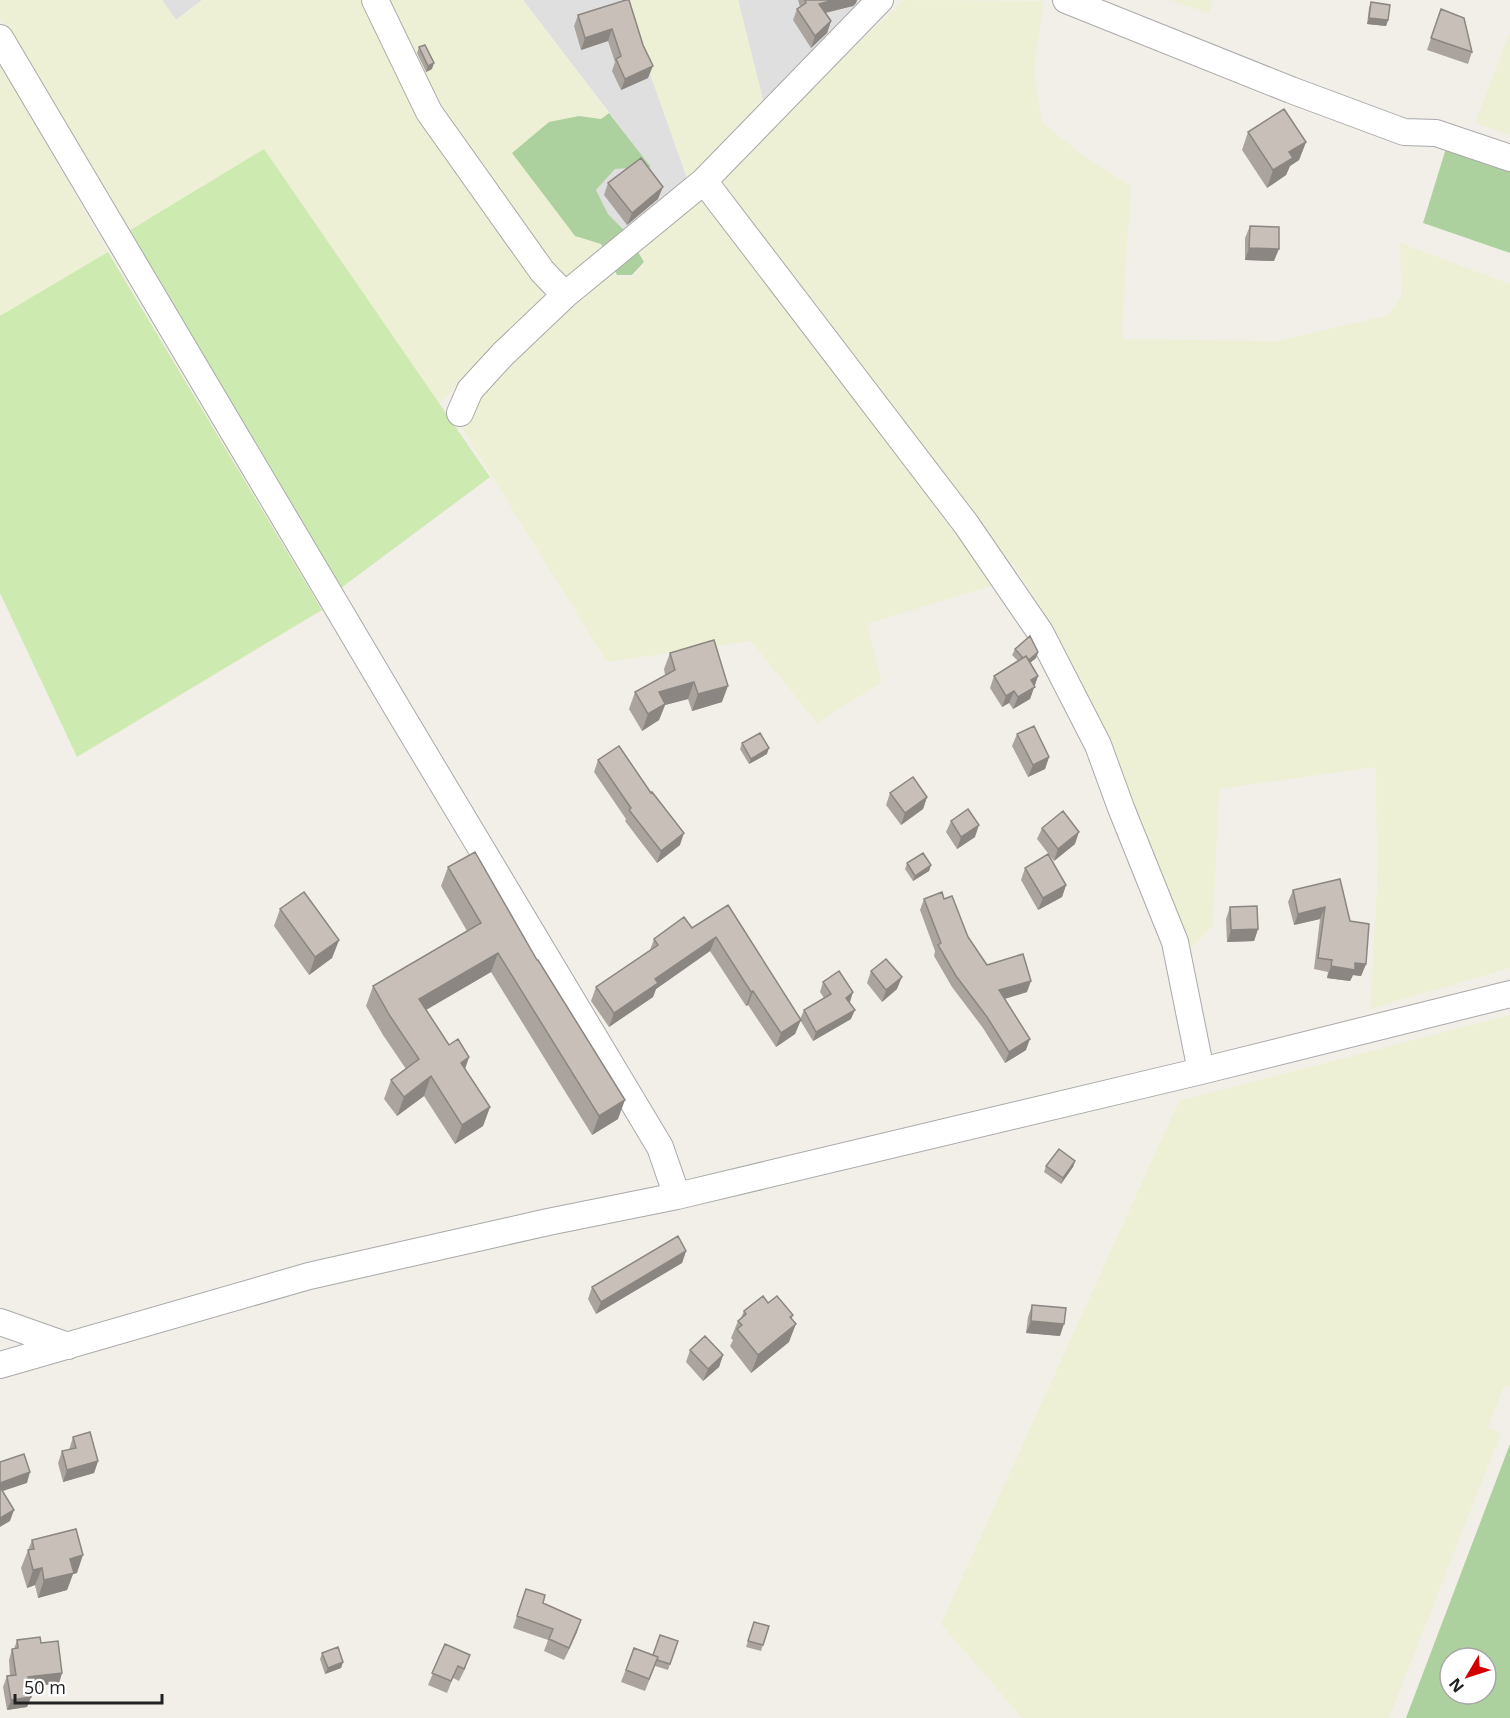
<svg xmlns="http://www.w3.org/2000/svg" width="1510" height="1718" font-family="'Open Sans',sans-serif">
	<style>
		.residential { fill: #e0dfdf }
		.farmland { fill: #eef0d5 }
		.grass { fill: #cdebb0 }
		.forest { fill: #add19e; fill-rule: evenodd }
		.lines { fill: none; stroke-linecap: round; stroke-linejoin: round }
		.minor-casing { stroke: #a9a9a9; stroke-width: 28 }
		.minor { stroke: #fff; stroke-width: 26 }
		.wall { fill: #aba49e }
		.shaded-wall { fill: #8b8681 }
		.building { fill: #c7bfb8; stroke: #8b8681; stroke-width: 1.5 }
	</style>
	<rect width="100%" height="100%" fill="#f2efe9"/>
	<!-- residential -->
	<path class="residential" d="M 162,0 L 202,0 L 176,20 Z
		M 523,0 L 624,0 L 687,178 L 627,233 L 608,214 L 596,190 L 615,169 L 651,167 Z
		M 738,0 L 864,0 L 763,100 Z"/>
	<!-- farmland -->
	<path class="farmland" d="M 0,0 L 162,0 L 176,20 L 202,0 L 365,0 L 413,102 L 547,299 L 439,404 L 264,149 L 127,232 L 0,19 Z
		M 386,0 L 523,0 L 609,113 L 601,119 L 579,116 L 575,236 L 601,244 L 605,252 L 564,283 L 435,110 Z
		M 624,0 L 738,0 L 763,100 L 687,178 Z
		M 904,0 L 1044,1 L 1034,69 L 1042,122 L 1081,154 L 1131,186 L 1122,328 L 1123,339 L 1278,341 L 1389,315 L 1401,296 L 1400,243 L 1510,284 L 1510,968 L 1370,1009 L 1377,888 L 1376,767 L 1219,789 L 1213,926 L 1188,951 L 1086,701 L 1040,606 L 1014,565 L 977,531 L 711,181 Z
		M 1169,0 L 1213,0 L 1209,13 Z
		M 1510,32 L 1510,135 L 1475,123 Z
		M 0,64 L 108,252 L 0,319 Z
		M 701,196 L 994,585 L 867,624 L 882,682 L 817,723 L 751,641 L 607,662 L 463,430 L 475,401 L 498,373 L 612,273 L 619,277 L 632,277 L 636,274 L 645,263 L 640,252 Z
		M 1510,1015 L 1510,1387 L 1504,1386 L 1488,1427 L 1501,1433 L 1389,1718 L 1022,1718 L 941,1624 L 1179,1101 Z"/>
	<!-- grass -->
	<path class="grass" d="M 264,149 L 490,477 L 337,591 L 127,232 Z
		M 108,252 L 322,610 L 77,757 L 0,593 L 0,316 Z"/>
	<!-- forest -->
	<path class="forest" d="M 609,113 L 651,167 L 615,169 L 596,190 L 608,214 L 627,233 L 644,262 L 632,275 L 617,275 L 601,244 L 575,236 L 512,153 L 549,122 L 579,116 L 601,119 Z
		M 1447,145 L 1510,167 L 1510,253 L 1423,223 Z
		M 1510,1444 L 1510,1718 L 1406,1718 ZM 1450,1658 L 1486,1658 L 1486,1694 L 1450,1694 Z"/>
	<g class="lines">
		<!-- minor casing -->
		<g class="minor-casing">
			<path id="minor" d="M 375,0 L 429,112 L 542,271 L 565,295
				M 1066,0 L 1291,90 L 1404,132 L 1436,133 L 1510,158
				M 0,38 L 403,718 L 660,1147 L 677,1196
				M 704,181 L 966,524 L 1040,632 L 1098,745 L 1121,808 L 1175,942 L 1201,1071
				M 460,413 L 470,390 L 503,354 L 565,295 L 704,181 L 880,0
				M 0,1322 L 68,1346
				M 0,1365 L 309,1276 L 548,1222 L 677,1196 L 1201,1071 L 1510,994"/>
		</g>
		<!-- minor -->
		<use href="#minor" class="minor"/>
	</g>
	<!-- wall -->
	<path class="wall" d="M 626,0 L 648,78 L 621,90 L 612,71 L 615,62 L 608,41 L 581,50 L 574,26 L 578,15 Z
		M 798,0 L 857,0 L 856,3 L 853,6 L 826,13 L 831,21 L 827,33 L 811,48 L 793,20 L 797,9 L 800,7 Z
		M 1371,2 L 1388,20 L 1386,26 L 1367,24 L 1369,8 Z
		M 1441,9 L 1472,52 L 1468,64 L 1427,50 Z
		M 419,47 L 432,69 L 426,72 L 417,53 Z
		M 1248,132 L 1306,142 L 1299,160 L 1290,166 L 1286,175 L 1267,188 L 1242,150 Z
		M 608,183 L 658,199 L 627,225 L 604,195 Z
		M 1250,226 L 1274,261 L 1245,260 L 1245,238 Z
		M 1015,649 L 1038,652 L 1036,658 L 1030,663 L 1038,676 L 1030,699 L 1013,709 L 1009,703 L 1002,707 L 990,688 L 994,676 L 1018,661 L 1012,655 Z
		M 670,653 L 722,702 L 692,711 L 688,699 L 665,705 L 659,720 L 642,731 L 629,709 L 635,692 L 665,675 L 664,669 Z
		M 1017,734 L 1049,757 L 1045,769 L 1028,777 L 1012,746 Z
		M 742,743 L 767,754 L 749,764 L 740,749 Z
		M 598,760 L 680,845 L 657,863 L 625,821 L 626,819 L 594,772 Z
		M 890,793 L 927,797 L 923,809 L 901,825 L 886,805 Z
		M 951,821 L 975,837 L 957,849 L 946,832 Z
		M 1042,828 L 1075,844 L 1054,861 L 1037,839 Z
		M 907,863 L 931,865 L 929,871 L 913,881 L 905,869 Z
		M 448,867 L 618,1119 L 592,1135 L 491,972 L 426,1010 L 449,1045 L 469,1057 L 465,1069 L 490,1107 L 483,1126 L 455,1144 L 424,1096 L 397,1116 L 384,1099 L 391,1080 L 406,1069 L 383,1035 L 366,1006 L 373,986 L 467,931 L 441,886 Z
		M 1025,868 L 1066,885 L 1062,897 L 1038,910 L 1021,880 Z
		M 1293,890 L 1350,921 L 1366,964 L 1361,976 L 1353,975 L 1350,981 L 1327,978 L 1328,972 L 1314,969 L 1320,919 L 1294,925 L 1288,902 Z
		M 924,899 L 944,899 L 987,965 L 1027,992 L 1004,999 L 1026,1050 L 1005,1063 L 983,1028 L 952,987 L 934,956 L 935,951 L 920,910 Z
		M 728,905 L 800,1019 L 804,1010 L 824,998 L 820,992 L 823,982 L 853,992 L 849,1002 L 851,1019 L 813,1041 L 800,1020 L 795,1034 L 776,1047 L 748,1005 L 746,1006 L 710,951 L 656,989 L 653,997 L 609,1027 L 591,1001 L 596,987 L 650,950 L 654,939 L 692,928 Z
		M 1230,907 L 1258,929 L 1254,941 L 1227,942 L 1226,919 Z
		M 280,909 L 339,940 L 332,958 L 309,975 L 274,926 Z
		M 871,971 L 897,989 L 882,1002 L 867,983 Z
		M 1075,1161 L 1073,1167 L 1061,1184 L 1044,1172 L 1046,1166 Z
		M 686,1251 L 682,1263 L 596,1314 L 588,1299 L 592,1287 Z
		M 768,1303 L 791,1319 L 789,1342 L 751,1373 L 730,1346 L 733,1340 L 731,1338 L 738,1321 L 741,1318 L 744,1311 Z
		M 1032,1305 L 1060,1336 L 1026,1333 L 1028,1317 Z
		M 690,1350 L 723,1355 L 719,1367 L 703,1381 L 686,1362 Z
		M 73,1437 L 98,1461 L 94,1473 L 63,1482 L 58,1463 L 62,1451 L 69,1450 Z
		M 32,1540 L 77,1573 L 73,1574 L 67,1590 L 38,1598 L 35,1585 L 27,1588 L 21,1568 Z
		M 526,1589 L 577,1632 L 564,1660 L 544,1651 L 548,1640 L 513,1628 Z
		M 754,1622 L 769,1626 L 761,1651 L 746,1647 Z
		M 17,1640 L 41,1643 L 62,1673 L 59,1683 L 29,1687 L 31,1697 L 27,1707 L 7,1710 L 3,1687 L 7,1676 L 10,1676 L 9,1660 L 12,1649 L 14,1649 Z
		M 678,1641 L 668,1670 L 655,1666 L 645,1691 L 621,1682 L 634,1648 L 653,1655 Z
		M 445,1644 L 466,1667 L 459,1681 L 453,1678 L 447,1693 L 428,1685 Z
		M 322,1653 L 343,1662 L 341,1668 L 325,1674 L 320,1659 Z"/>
	<!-- shaded-wall -->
	<path class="shaded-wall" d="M 834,0 L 857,0 L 856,3 L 853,6 L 815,15 L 819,4 Z
		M 1369,18 L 1388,20 L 1386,26 L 1367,24 Z
		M 831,21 L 827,33 L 811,48 L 815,36 Z
		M 612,29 L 608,41 L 581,50 L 585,38 Z
		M 434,63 L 432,69 L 426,72 L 428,66 Z
		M 653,66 L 648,78 L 621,90 L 625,79 Z
		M 1306,142 L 1299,160 L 1290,166 L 1286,175 L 1267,188 L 1273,170 L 1289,152 Z
		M 663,187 L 658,199 L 627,225 L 632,213 Z
		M 1249,248 L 1279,249 L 1274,261 L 1245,260 Z
		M 1038,652 L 1036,658 L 1024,668 L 1026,662 Z
		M 1038,676 L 1030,699 L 1013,709 L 1018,697 L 1031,680 Z
		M 694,682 L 688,699 L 665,705 L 659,720 L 642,731 L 648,714 L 659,692 Z
		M 728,686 L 722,702 L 692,711 L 698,694 Z
		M 1014,691 L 1009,703 L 1002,707 L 1006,696 Z
		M 769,748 L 767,754 L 749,764 L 751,759 Z
		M 1049,757 L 1045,769 L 1028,777 L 1033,765 Z
		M 927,797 L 923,809 L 901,825 L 905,813 Z
		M 979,825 L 975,837 L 957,849 L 961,837 Z
		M 1079,832 L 1075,844 L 1054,861 L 1058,849 Z
		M 684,833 L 680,845 L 657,863 L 661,851 Z
		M 931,865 L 929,871 L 913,881 L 915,876 Z
		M 1066,885 L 1062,897 L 1038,910 L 1043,898 Z
		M 1325,907 L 1320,919 L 1294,925 L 1298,914 Z
		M 1258,929 L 1254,941 L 1227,942 L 1231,930 Z
		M 716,937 L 710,951 L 656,989 L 653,997 L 609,1027 L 614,1013 L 655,979 Z
		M 339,940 L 332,958 L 309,975 L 315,957 Z
		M 498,953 L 491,972 L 412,1018 L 419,999 Z
		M 1355,963 L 1366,964 L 1361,976 L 1353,975 L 1350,981 L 1327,978 L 1331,966 Z
		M 902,977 L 897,989 L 882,1002 L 886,990 Z
		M 1031,981 L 1027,992 L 995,1002 L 999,990 Z
		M 753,991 L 748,1005 L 746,1006 L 751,992 Z
		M 853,992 L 850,1002 L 842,1007 L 846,998 Z
		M 855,1010 L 851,1019 L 813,1041 L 816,1032 Z
		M 801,1020 L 795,1034 L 776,1047 L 781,1033 Z
		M 1030,1039 L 1026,1050 L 1005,1063 L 1009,1052 Z
		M 469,1057 L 462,1077 L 461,1063 Z
		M 431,1076 L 424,1096 L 397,1116 L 404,1097 Z
		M 625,1100 L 618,1119 L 592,1135 L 599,1116 Z
		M 490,1107 L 483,1126 L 455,1144 L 462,1125 Z
		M 1075,1161 L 1073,1167 L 1061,1184 L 1063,1178 Z
		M 686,1251 L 682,1263 L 596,1314 L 601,1302 Z
		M 793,1315 L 787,1332 L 796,1324 L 789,1342 L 751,1373 L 758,1355 Z
		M 1031,1321 L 1064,1324 L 1060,1336 L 1026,1333 Z
		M 723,1355 L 719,1367 L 703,1381 L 708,1369 Z
		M 98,1461 L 94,1473 L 63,1482 L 67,1470 Z
		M 30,1472 L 27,1483 L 0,1492 L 0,1483 Z
		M 14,1510 L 10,1521 L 0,1527 L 0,1518 Z
		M 83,1555 L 77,1573 L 73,1574 L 67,1590 L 38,1598 L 44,1580 L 70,1559 Z
		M 42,1568 L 35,1585 L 27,1588 L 33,1570 Z
		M 581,1620 L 577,1632 L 564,1660 L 569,1648 Z
		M 343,1662 L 341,1668 L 325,1674 L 328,1668 Z
		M 62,1673 L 59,1683 L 24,1688 L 28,1677 Z
		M 31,1697 L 27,1707 L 7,1710 L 11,1700 Z"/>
	<!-- building -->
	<path class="building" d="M 626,0 L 629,0 L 643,45 L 653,66 L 625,79 L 616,59 L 621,56 L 612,29 L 585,38 L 578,15 Z
		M 805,0 L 834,0 L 819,4 L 831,21 L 815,36 L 797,9 L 806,3 Z
		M 1371,2 L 1390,5 L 1388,20 L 1369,18 Z
		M 1441,9 L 1464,18 L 1472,52 L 1431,38 Z
		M 425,45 L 434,63 L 428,66 L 419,47 Z
		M 1284,109 L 1306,142 L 1289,152 L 1293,158 L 1273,170 L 1248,132 Z
		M 641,158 L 663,187 L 632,213 L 608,183 Z
		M 1250,226 L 1279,227 L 1279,249 L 1249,248 Z
		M 1030,636 L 1038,652 L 1029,660 L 1026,656 L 1023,658 L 1015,649 Z
		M 714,640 L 728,686 L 698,694 L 694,682 L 659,692 L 665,704 L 648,714 L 635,692 L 675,670 L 670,653 Z
		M 1026,656 L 1038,676 L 1031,680 L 1035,687 L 1018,697 L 1014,691 L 1006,696 L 994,676 Z
		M 1034,726 L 1049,757 L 1033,765 L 1017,734 Z
		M 760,733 L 769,748 L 751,759 L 742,743 Z
		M 619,746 L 651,793 L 652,792 L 684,833 L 661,851 L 629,810 L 631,808 L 598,760 Z
		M 913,777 L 927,797 L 905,813 L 890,793 Z
		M 968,809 L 979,825 L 961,837 L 951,821 Z
		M 1063,811 L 1079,832 L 1058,849 L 1042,828 Z
		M 475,852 L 537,960 L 538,960 L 625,1100 L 599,1116 L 498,953 L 419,999 L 449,1045 L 458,1039 L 469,1057 L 461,1063 L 490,1107 L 462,1125 L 431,1076 L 404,1097 L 391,1080 L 419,1059 L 390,1016 L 373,986 L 481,923 L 448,867 Z
		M 923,853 L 931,865 L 915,876 L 907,863 Z
		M 1048,854 L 1066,885 L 1043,898 L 1025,868 Z
		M 1340,879 L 1350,921 L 1369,924 L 1366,964 L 1355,963 L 1355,970 L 1331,966 L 1332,960 L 1318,958 L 1325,907 L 1298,914 L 1293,890 Z
		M 304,892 L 339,940 L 315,957 L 280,909 Z
		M 942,892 L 944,899 L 952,896 L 968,937 L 987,965 L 1023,954 L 1031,981 L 999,990 L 1030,1039 L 1009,1052 L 987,1017 L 956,976 L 938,945 L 941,943 L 924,899 Z
		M 728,905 L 801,1020 L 781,1033 L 753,991 L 751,992 L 716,937 L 655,979 L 658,983 L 614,1013 L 596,987 L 658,945 L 654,939 L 684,917 L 692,928 Z
		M 1257,906 L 1258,929 L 1231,930 L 1230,907 Z
		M 886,959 L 902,977 L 886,990 L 871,971 Z
		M 839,971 L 853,992 L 846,998 L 855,1010 L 816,1032 L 804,1010 L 831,994 L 823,982 Z
		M 1059,1149 L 1075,1161 L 1063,1178 L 1046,1166 Z
		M 678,1236 L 686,1251 L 601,1302 L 592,1287 Z
		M 763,1296 L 768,1303 L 777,1296 L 793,1315 L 790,1317 L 796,1324 L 758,1355 L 737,1329 L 742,1325 L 738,1321 L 746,1314 L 744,1311 Z
		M 1032,1305 L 1066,1308 L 1064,1324 L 1031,1321 Z
		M 705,1336 L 723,1355 L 708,1369 L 690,1350 Z
		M 90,1432 L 98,1461 L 67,1470 L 62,1451 L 76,1448 L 73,1437 Z
		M 24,1454 L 30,1472 L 0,1483 L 0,1462 Z
		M 0,1487 L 14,1510 L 0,1518 Z
		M 76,1529 L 83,1555 L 70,1559 L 74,1573 L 44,1580 L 42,1568 L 33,1570 L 28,1550 L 34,1549 L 32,1540 Z
		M 526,1589 L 545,1595 L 543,1603 L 581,1620 L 569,1648 L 549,1639 L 553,1629 L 517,1616 Z
		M 754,1622 L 769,1626 L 763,1645 L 748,1641 Z
		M 660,1635 L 678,1641 L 670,1664 L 657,1660 L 658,1657 L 653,1655 Z
		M 40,1637 L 41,1643 L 58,1641 L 62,1673 L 28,1677 L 31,1697 L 11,1700 L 7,1676 L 16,1675 L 12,1649 L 18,1648 L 17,1640 Z
		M 445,1644 L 470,1655 L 464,1669 L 458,1666 L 451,1681 L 432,1673 Z
		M 338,1647 L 343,1662 L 328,1668 L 322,1653 Z
		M 634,1648 L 658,1657 L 649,1679 L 626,1670 Z"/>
	<!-- north arrow -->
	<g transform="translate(1468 1676) rotate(231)"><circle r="28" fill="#ffffff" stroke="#a7a7a7" stroke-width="1.5"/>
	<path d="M0-4.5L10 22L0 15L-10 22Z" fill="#d40000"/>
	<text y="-9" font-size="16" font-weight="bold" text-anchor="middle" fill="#222222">N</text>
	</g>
	<!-- scale -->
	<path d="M15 1694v9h147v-9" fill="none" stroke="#222222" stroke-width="3"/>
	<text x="24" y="1694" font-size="18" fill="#222222" stroke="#ffffff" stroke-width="4.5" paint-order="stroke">50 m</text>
</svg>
